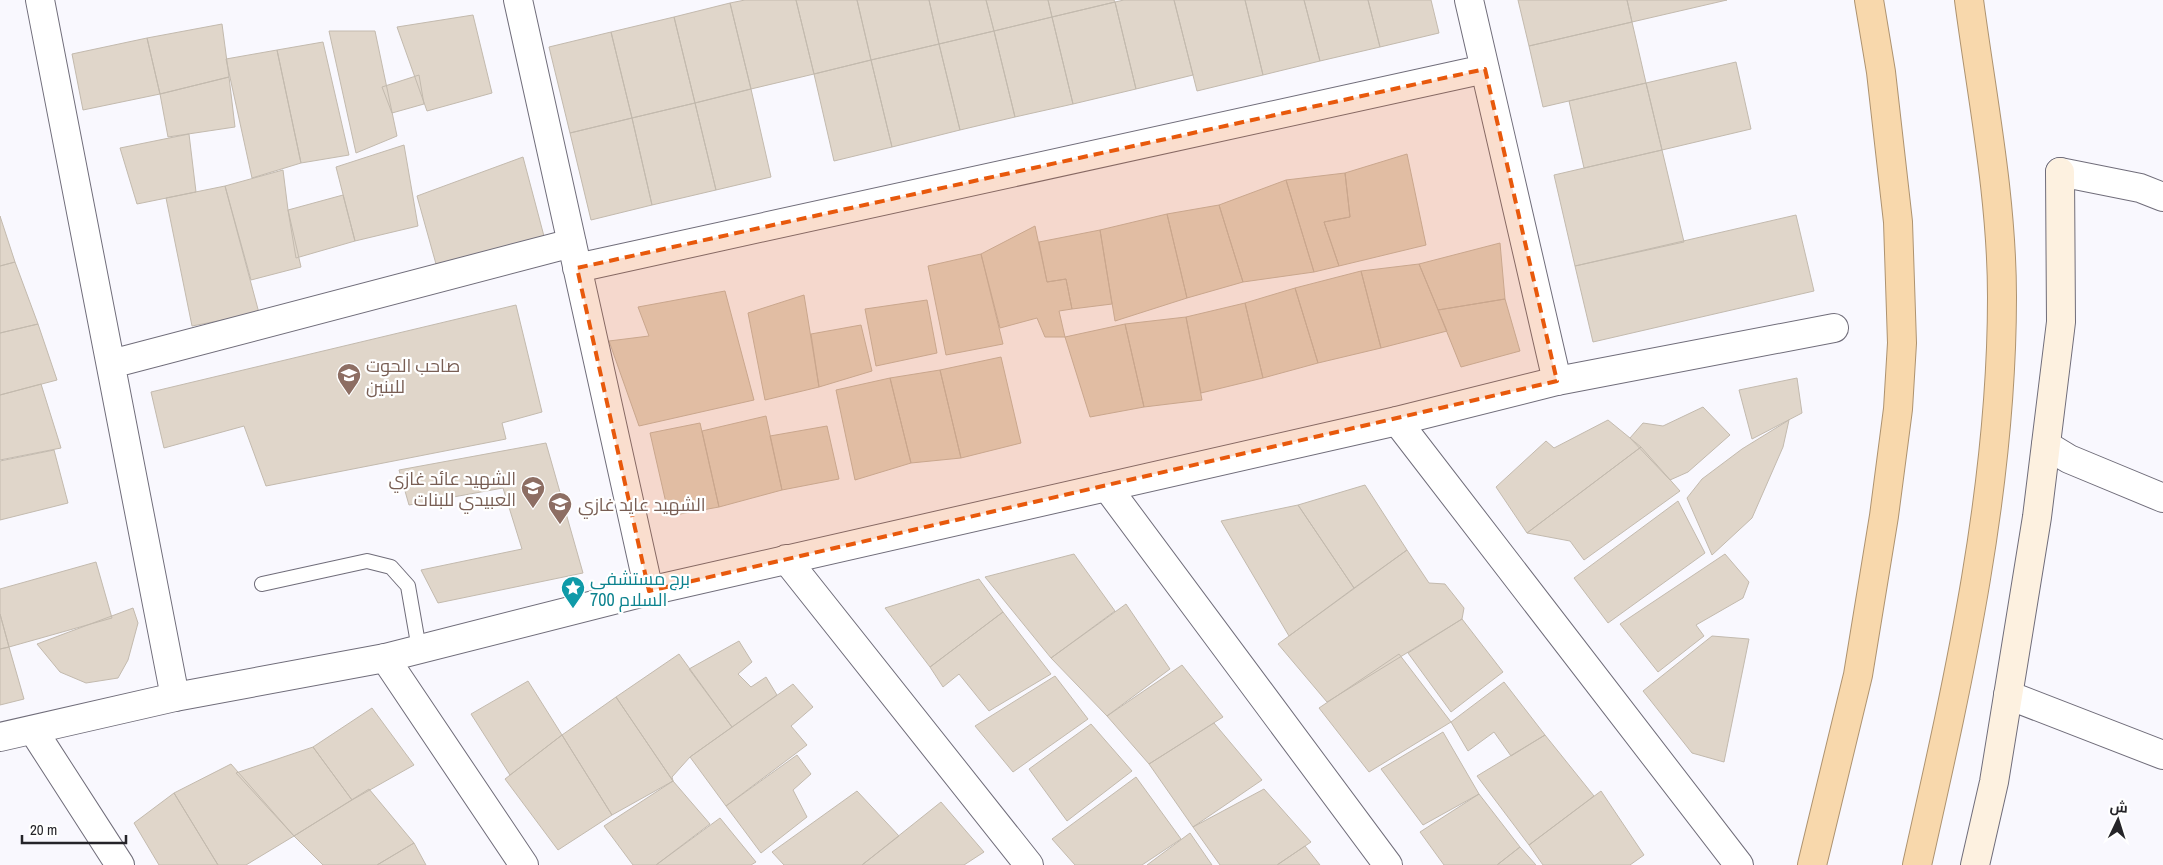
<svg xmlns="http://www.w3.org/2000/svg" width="2163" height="865" font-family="'Archivo Narrow',Cairo,sans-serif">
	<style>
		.building { fill: #e0d6ca; stroke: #c3baae }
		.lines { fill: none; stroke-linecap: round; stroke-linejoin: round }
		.service-casing { stroke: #706d7a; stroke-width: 16 }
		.minor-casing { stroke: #706d7a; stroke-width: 30 }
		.tertiary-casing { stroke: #706d7a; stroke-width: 30 }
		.secondary-casing { stroke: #706d7a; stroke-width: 30 }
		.trunk-casing { stroke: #ae9370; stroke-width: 30 }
		.service { stroke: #fff; stroke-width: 14 }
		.minor { stroke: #fff; stroke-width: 28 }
		.tertiary { stroke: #fff; stroke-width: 28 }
		.secondary { stroke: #fdf1e0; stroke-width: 28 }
		.trunk { stroke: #f8d8ac; stroke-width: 28 }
		.marked { fill: #e8590c; fill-opacity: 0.2; stroke: #e8590c; stroke-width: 4; stroke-dasharray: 10 6; stroke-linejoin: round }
		.labels { text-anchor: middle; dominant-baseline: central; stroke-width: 4.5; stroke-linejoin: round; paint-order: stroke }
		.education-label { font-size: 18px; fill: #785e54; stroke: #fff; text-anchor: start }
		.culture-label { font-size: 18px; fill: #0d838f; stroke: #fff; text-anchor: start }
	</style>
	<rect width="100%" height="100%" fill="#f9f8fe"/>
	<!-- building -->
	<path class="building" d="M 745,0 L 796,0 L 814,74 L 751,89 L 730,3 Z
		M 796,0 L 857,0 L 871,60 L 814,74 Z
		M 857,0 L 929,0 L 939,44 L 871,60 Z
		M 929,0 L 986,0 L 994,31 L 939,44 Z
		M 986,0 L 1048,0 L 1052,17 L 994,31 Z
		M 1048,0 L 1114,0 L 1115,2 L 1052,17 Z
		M 1124,0 L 1174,0 L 1193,75 L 1136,89 L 1115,2 Z
		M 1174,0 L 1245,0 L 1263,75 L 1197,91 Z
		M 1245,0 L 1304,0 L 1320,61 L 1263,75 Z
		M 1304,0 L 1368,0 L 1380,47 L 1320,61 Z
		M 1368,0 L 1431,0 L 1439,33 L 1380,47 Z
		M 1518,0 L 1627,0 L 1632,22 L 1529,46 Z
		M 1627,0 L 1727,0 L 1632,22 Z
		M 1115,2 L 1136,89 L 1073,104 L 1052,17 Z
		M 730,3 L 751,89 L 695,103 L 674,17 Z
		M 473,15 L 492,93 L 427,111 L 397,27 Z
		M 674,17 L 695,103 L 632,118 L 611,32 Z
		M 1052,17 L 1073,104 L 1015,117 L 994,31 Z
		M 1632,22 L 1646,83 L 1543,107 L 1529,46 Z
		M 222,24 L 229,77 L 160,94 L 147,38 Z
		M 329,31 L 375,31 L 397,136 L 356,153 Z
		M 994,31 L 1015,117 L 960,130 L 939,44 Z
		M 611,32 L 632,118 L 570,133 L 549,47 Z
		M 147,38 L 160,94 L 83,110 L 72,54 Z
		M 323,42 L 349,155 L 301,163 L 277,50 Z
		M 939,44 L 960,130 L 892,147 L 871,60 Z
		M 277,50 L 301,163 L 252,178 L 226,59 Z
		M 871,60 L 892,147 L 834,161 L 814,74 Z
		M 1736,62 L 1751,129 L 1662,150 L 1646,83 Z
		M 419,75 L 424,104 L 392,113 L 382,87 Z
		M 229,77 L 235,127 L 168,137 L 160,94 Z
		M 1646,83 L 1662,150 L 1584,168 L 1569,101 Z
		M 751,89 L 771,177 L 716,190 L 695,103 Z
		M 695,103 L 716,190 L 652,205 L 632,118 Z
		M 632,118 L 652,205 L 591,220 L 570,133 Z
		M 189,134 L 196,192 L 137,204 L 120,148 Z
		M 404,145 L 418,226 L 355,241 L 336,167 Z
		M 1662,150 L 1684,242 L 1575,266 L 1554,175 Z
		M 1407,154 L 1426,245 L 1339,266 L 1324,222 L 1350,217 L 1345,173 Z
		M 523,157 L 545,240 L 436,264 L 417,196 Z
		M 283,170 L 288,210 L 301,267 L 251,280 L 225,186 Z
		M 1345,173 L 1350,217 L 1324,222 L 1339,266 L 1314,272 L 1286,180 Z
		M 1286,180 L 1314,272 L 1243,282 L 1219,205 Z
		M 225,186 L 259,313 L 192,326 L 166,198 Z
		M 343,195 L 355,241 L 296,258 L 288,210 Z
		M 1219,205 L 1243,282 L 1187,298 L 1167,214 Z
		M 1167,214 L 1187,298 L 1115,321 L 1100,230 Z
		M 1796,215 L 1814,291 L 1593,342 L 1575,266 Z
		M 0,216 L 15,262 L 0,266 Z
		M 1035,226 L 1047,282 L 1066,279 L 1072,309 L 1059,311 L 1065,337 L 1045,337 L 1037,318 L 1000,328 L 981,254 Z
		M 1100,230 L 1112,304 L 1072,309 L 1066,279 L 1047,282 L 1039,242 Z
		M 1500,243 L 1505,299 L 1438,310 L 1419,264 Z
		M 981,254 L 1003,344 L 946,355 L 928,266 Z
		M 15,262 L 38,324 L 0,333 L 0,266 Z
		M 1419,264 L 1447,331 L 1381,348 L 1361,271 Z
		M 1361,271 L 1381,348 L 1318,363 L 1295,288 Z
		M 1295,288 L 1318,363 L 1263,378 L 1245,303 Z
		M 725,291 L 754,400 L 639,426 L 609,341 L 649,336 L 638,307 Z
		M 804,295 L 819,387 L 765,400 L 748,313 Z
		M 1505,299 L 1520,351 L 1461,367 L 1438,310 Z
		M 927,300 L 937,353 L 876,366 L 865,309 Z
		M 1245,303 L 1263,378 L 1201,393 L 1186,317 Z
		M 516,305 L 542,412 L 502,423 L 506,439 L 266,486 L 244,426 L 164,448 L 151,392 Z
		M 1186,317 L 1202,400 L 1144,407 L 1125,324 Z
		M 38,324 L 57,380 L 0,395 L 0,333 Z
		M 1125,324 L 1144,407 L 1090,417 L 1065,337 Z
		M 861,325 L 872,371 L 819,387 L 811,334 Z
		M 1001,357 L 1021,443 L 961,458 L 940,370 Z
		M 940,370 L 961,458 L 911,463 L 890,378 Z
		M 890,378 L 911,463 L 855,480 L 836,390 Z
		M 1797,378 L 1802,413 L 1752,439 L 1739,390 Z
		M 41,384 L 61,448 L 0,460 L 0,395 Z
		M 1703,407 L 1730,435 L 1688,472 L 1670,480 L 1630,438 L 1643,423 L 1663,426 Z
		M 766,416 L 782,490 L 719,507 L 702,431 Z
		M 1608,420 L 1641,447 L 1527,533 L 1496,487 L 1546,441 L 1554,448 Z
		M 1789,420 L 1783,447 L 1752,518 L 1712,555 L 1687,498 L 1702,479 L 1742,449 Z
		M 700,423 L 719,507 L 669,516 L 650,433 Z
		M 827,426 L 839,479 L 782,490 L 770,436 Z
		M 546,443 L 583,573 L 438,603 L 421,570 L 522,549 L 503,488 L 409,505 L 399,470 Z
		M 1641,447 L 1680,491 L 1584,560 L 1570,541 L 1527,533 Z
		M 54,450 L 68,503 L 0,520 L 0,461 Z
		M 1365,485 L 1407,550 L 1354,588 L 1298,505 Z
		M 1678,501 L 1705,553 L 1608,623 L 1574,578 Z
		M 1298,505 L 1354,588 L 1289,636 L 1221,521 Z
		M 1407,550 L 1429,583 L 1445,584 L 1464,608 L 1462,619 L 1327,702 L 1278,644 Z
		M 1074,554 L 1115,611 L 1051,658 L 985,577 Z
		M 1725,554 L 1749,582 L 1743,598 L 1696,625 L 1704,636 L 1658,672 L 1620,624 Z
		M 96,562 L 112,618 L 9,647 L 0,614 L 0,589 Z
		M 979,579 L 1003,612 L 930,667 L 885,608 Z
		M 1126,604 L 1170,669 L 1107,716 L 1051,658 Z
		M 133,608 L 138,623 L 128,660 L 118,678 L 86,683 L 60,672 L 37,644 Z
		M 1003,612 L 1051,674 L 989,711 L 959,674 L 943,687 L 930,667 Z
		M 0,614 L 9,647 L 0,649 Z
		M 1462,619 L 1503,672 L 1451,712 L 1408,653 Z
		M 1712,636 L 1749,639 L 1724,762 L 1692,753 L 1643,691 Z
		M 739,641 L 752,662 L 738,674 L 751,687 L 766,677 L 777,695 L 732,727 L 689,669 Z
		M 9,647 L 24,699 L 0,705 L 0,649 Z
		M 679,654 L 732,727 L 690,757 L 672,777 L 673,781 L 616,697 Z
		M 1399,654 L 1451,722 L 1369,772 L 1319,708 Z
		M 1182,665 L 1223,717 L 1149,764 L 1107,716 Z
		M 1055,676 L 1088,719 L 1013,772 L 975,726 Z
		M 528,681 L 562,735 L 510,775 L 471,714 Z
		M 1504,682 L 1545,735 L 1511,756 L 1494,732 L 1468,751 L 1451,722 Z
		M 793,684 L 813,707 L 791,726 L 807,745 L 726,806 L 690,757 Z
		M 616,697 L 673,781 L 612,815 L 562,735 Z
		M 372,708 L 414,765 L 352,800 L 313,747 Z
		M 1214,723 L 1262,780 L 1193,827 L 1149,764 Z
		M 1091,724 L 1132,771 L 1067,821 L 1029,769 Z
		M 1443,732 L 1479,794 L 1423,825 L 1381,769 Z
		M 562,735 L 612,815 L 558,850 L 505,779 Z
		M 1545,735 L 1594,796 L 1529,845 L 1477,776 Z
		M 313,747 L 352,800 L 294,836 L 236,773 Z
		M 797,755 L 811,774 L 793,790 L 807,817 L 761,853 L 726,806 Z
		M 231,764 L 294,836 L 246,865 L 218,865 L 174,793 Z
		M 1136,777 L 1181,839 L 1142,865 L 1075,865 L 1052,839 Z
		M 673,781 L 710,824 L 656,865 L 633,865 L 604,826 Z
		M 369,789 L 414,843 L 377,865 L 323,865 L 294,836 Z
		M 1264,789 L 1311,842 L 1277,865 L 1220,865 L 1193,827 Z
		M 857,791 L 899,836 L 862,865 L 784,865 L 772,852 Z
		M 1601,791 L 1644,855 L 1630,865 L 1543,865 L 1529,845 Z
		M 174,793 L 218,865 L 159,865 L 134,823 Z
		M 1479,794 L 1520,847 L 1497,865 L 1444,865 L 1420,832 Z
		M 941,802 L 984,852 L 964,865 L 862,865 Z
		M 720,818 L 756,862 L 751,865 L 656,865 Z
		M 1190,833 L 1212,865 L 1147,865 Z
		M 414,843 L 426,865 L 377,865 Z
		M 1305,846 L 1320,865 L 1277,865 Z
		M 1520,847 L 1536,865 L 1497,865 Z"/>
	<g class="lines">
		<!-- service casing -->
		<g class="service-casing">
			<path id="service" d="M 262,584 L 367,561 L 391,567 L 408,586 L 419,649"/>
		</g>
		<!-- minor casing -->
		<g class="minor-casing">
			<path id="minor" d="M 40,0 L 175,697
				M 518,0 L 649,591
				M 1469,0 L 1557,381
				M 2060,172 L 2140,188 L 2163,197
				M 577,268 L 1485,69
				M 111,364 L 572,243
				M 1397,421 L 1739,865
				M 2046,445 L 2069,459 L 2163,498
				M 1107,487 L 1388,865
				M 786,559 L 1029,865
				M 385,658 L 524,865
				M 2008,695 L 2163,755
				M 33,730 L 120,865"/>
		</g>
		<!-- tertiary casing -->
		<g class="tertiary-casing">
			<path id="tertiary" d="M 0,737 L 175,697 L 385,658 L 649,591 L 1397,421 L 1557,381 L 1834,328"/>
		</g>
		<!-- secondary casing -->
		<g class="secondary-casing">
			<path id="secondary" d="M 1975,865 L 1994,782 L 2037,517 L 2061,322 L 2060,172"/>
		</g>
		<!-- trunk casing -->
		<g class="trunk-casing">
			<path id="trunk" d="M 1812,865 L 1858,675 L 1884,516 L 1898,409 L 1902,343 L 1898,222 L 1881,72 L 1869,0
				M 1917,865 C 1959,678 2002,489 2002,297 C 2002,197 1982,98 1969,0"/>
		</g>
		<!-- service -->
		<use href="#service" class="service"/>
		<!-- minor -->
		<use href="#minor" class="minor"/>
		<!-- tertiary -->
		<use href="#tertiary" class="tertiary"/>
		<!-- secondary -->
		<use href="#secondary" class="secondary"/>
		<!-- trunk -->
		<use href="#trunk" class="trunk"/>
	</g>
	<!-- marked area -->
	<path class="marked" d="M 1485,69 L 1557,381 L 649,591 L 577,268 Z"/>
	<!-- icons -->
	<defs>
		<g id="school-pin" transform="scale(1.25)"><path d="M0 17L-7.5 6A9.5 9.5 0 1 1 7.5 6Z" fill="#8d6e63" stroke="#fff"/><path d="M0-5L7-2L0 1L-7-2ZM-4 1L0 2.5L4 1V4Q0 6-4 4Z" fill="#fff"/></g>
		<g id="sight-pin" transform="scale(1.25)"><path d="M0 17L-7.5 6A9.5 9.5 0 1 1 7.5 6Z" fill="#0f9aa8" stroke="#fff"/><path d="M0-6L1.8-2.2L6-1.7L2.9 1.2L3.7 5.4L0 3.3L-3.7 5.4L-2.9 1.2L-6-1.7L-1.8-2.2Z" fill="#fff"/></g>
	</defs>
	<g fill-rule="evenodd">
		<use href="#school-pin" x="349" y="375"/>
		<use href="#school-pin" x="533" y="488"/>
		<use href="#school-pin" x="560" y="504"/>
		<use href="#sight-pin" x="573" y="588"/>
	</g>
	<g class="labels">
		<!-- education labels -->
		<g class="education-label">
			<text x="366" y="365">صاحب الحوت<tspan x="366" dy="21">للبنين</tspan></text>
			<text x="516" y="478" text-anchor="end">الشهيد عائد غازي<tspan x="516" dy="21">العبيدي للبنات</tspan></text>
			<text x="578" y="504">الشهيد عايد غازي</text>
		</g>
		<!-- culture labels -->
		<g class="culture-label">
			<text x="590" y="578">برج مستشفى<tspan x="590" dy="21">السلام 700</tspan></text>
		</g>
	</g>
	<!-- north arrow -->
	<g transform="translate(2118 820) rotate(4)" stroke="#ffffff" stroke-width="4" paint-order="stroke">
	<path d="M0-4L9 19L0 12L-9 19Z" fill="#252429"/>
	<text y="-8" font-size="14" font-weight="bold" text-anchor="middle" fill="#252429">ش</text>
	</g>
	<!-- scale -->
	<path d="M22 835v8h104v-8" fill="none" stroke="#252429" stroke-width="2.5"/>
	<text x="30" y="835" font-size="15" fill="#252429" stroke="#ffffff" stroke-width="4" paint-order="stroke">20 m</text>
</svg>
